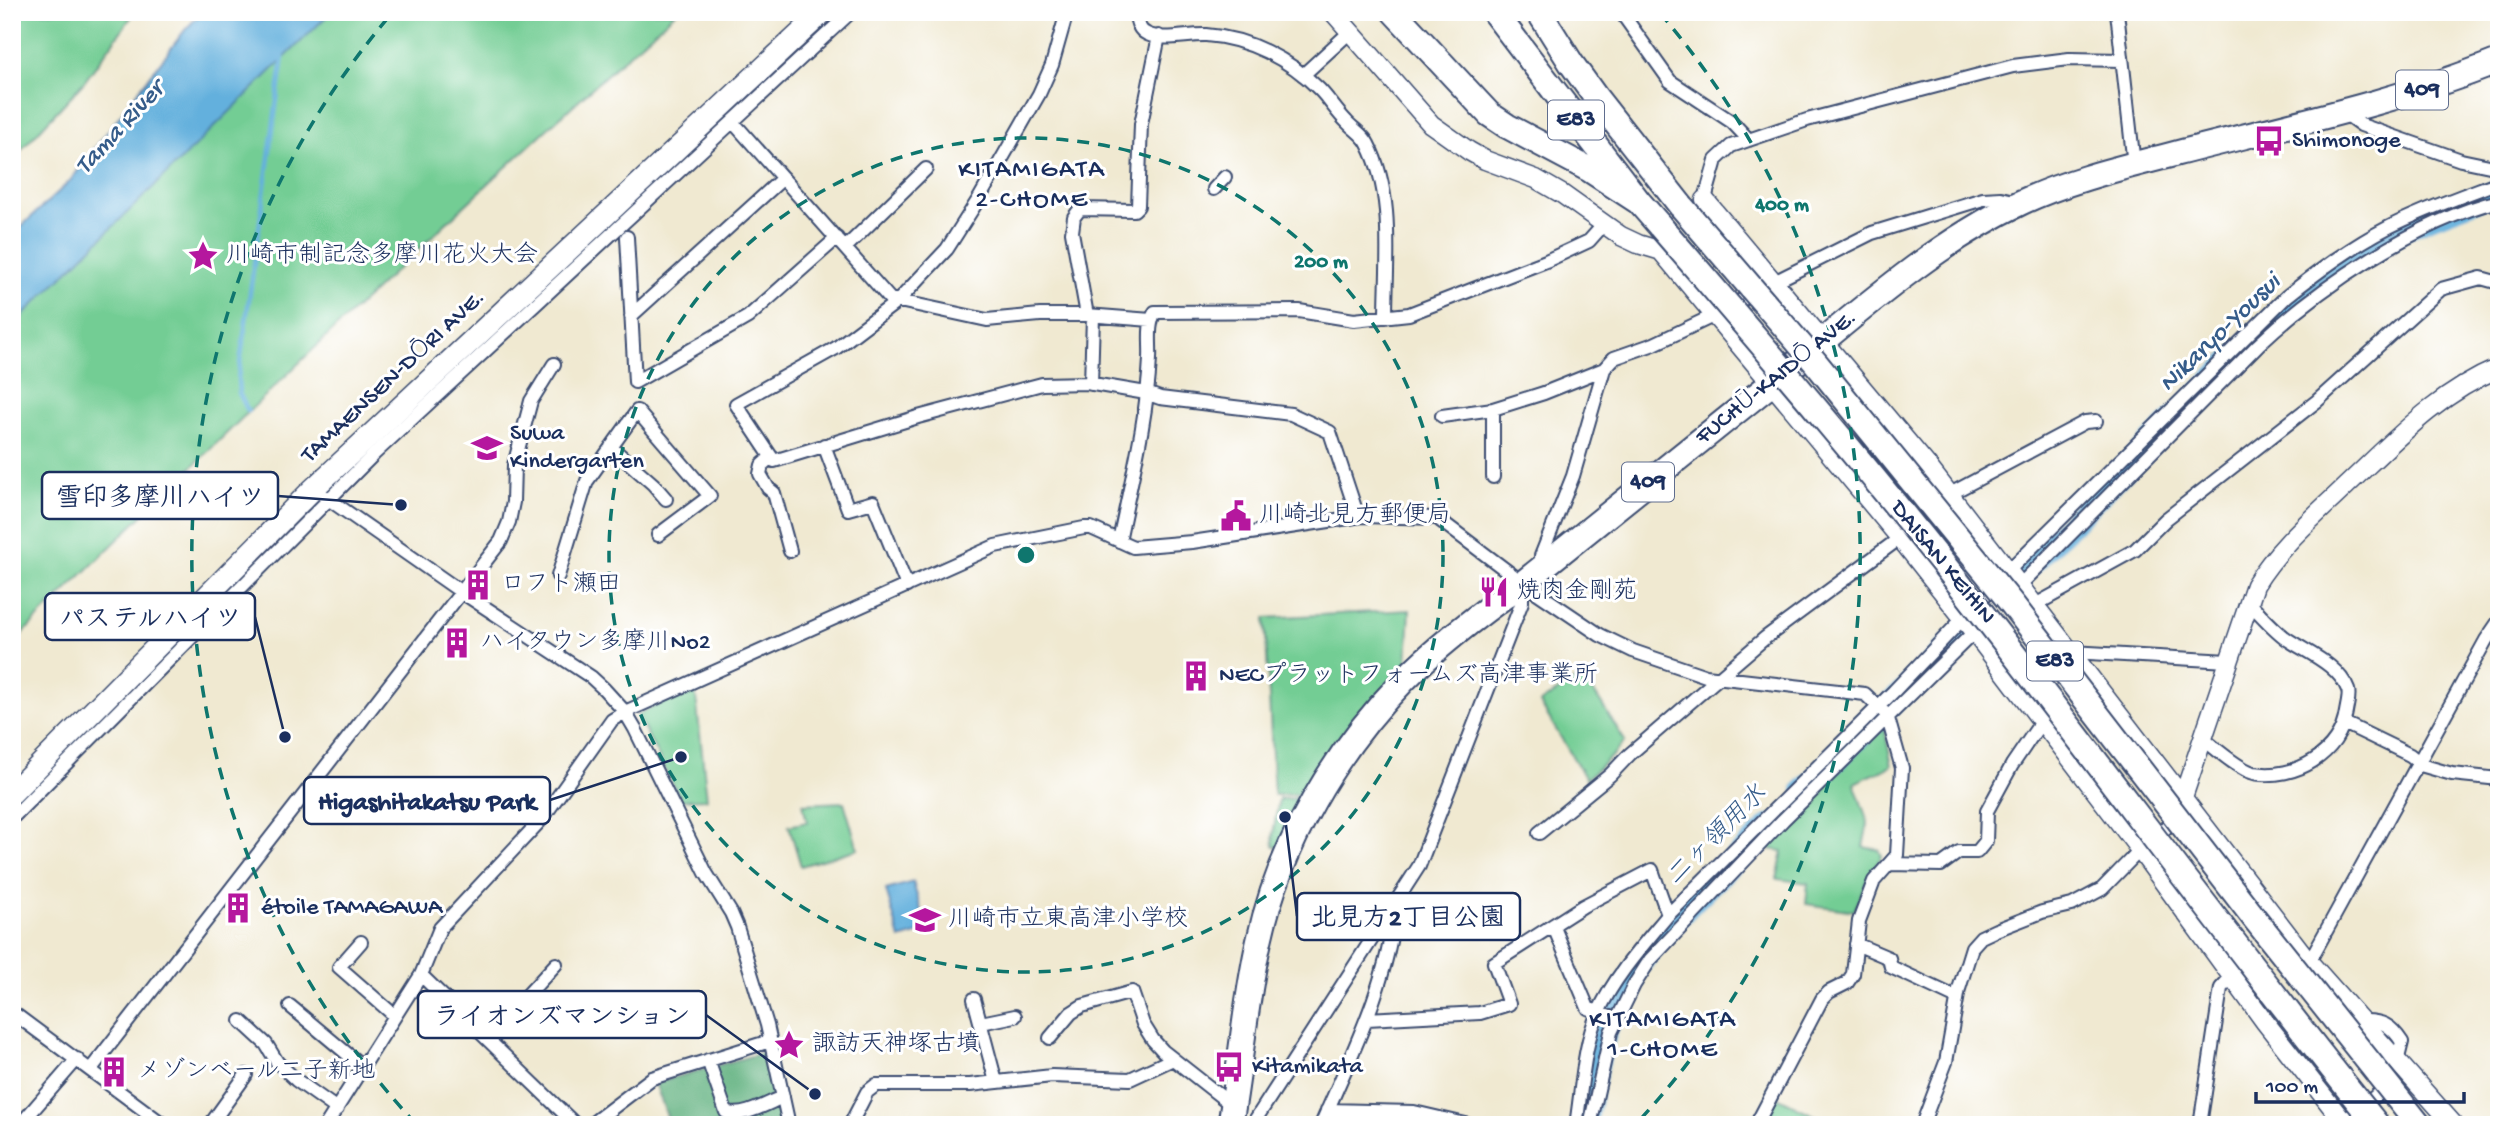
<svg xmlns="http://www.w3.org/2000/svg" width="2511" height="1137" font-family="'Gochi Hand','Klee One',sans-serif">
	<style>
		.green { fill: #73cd94; stroke: #477e79; stroke-width: 2 }
		.forest { fill: #5eb07e; stroke: #3c706e; stroke-width: 2 }
		.water { fill: #64b0dd; stroke: #40709e; stroke-width: 2 }
		.lines { fill: none; stroke-linecap: round; stroke-linejoin: round }
		.stream { stroke: #64b0dd; stroke-width: 4.5 }
		.river { stroke: #64b0dd; stroke-width: 24 }
		.street-casing { stroke: #3b4b6f; stroke-width: 16 }
		.secondary-casing { stroke: #3b4b6f; stroke-width: 21 }
		.primary-casing { stroke: #3b4b6f; stroke-width: 24 }
		.highway-casing { stroke: #3b4b6f; stroke-width: 28 }
		.street { stroke: #fff; stroke-width: 12 }
		.secondary { stroke: #fff; stroke-width: 18 }
		.primary { stroke: #fff; stroke-width: 21 }
		.highway { stroke: #fff; stroke-width: 24 }
		.highway-bridge-casing { stroke: #3b4b6f; stroke-width: 28; stroke-linecap: butt }
		.highway-bridge { stroke: #fff; stroke-width: 24 }
		.ring { fill: none; stroke: #0f766e; stroke-width: 3.5; stroke-dasharray: 12 9 }
		.labels { text-anchor: middle; dominant-baseline: central; stroke-width: 6; stroke-linejoin: round; paint-order: stroke }
		.shield { fill: #fff; stroke: #5f6d8e; stroke-width: 2 }
		.shield-label { font-size: 23px; font-weight: bold; fill: #1b2f5e }
		.poi-label { font-size: 24px; fill: #1b2f5e; stroke: #fff; text-anchor: start }
		.street-label { font-size: 24px; fill: #1b2f5e; stroke: #fff }
		.water-label { font-size: 26px; font-style: italic; fill: #355c8a; stroke: #fff }
		.neighbourhood-label { font-size: 26px; letter-spacing: 2px; fill: #1b2f5e; stroke: #fff }
		.centre { fill: #0f766e; stroke: #fff; stroke-width: 3.5 }
		.ring-label { font-size: 21px; text-anchor: middle; font-weight: bold; fill: #0f766e; stroke: #fff; stroke-width: 6; stroke-linejoin: round; paint-order: stroke }
		.leader { fill: none; stroke: #1b2f5e; stroke-width: 2.5 }
		.callout-dot { fill: #1b2f5e; stroke: #fff; stroke-width: 2.5 }
		.callout { fill: #fff; stroke: #1b2f5e; stroke-width: 2.5 }
		.callout-label { font-size: 26px; text-anchor: middle; font-weight: bold; fill: #1b2f5e }
	</style>
	<rect width="100%" height="100%" fill="#fff"/>
	<filter id="ink" filterUnits="userSpaceOnUse"><feTurbulence type="fractalNoise" baseFrequency=".0143" numOctaves="2"/><feDisplacementMap in="SourceGraphic" scale="14" xChannelSelector="R" yChannelSelector="G"/><feConvolveMatrix kernelMatrix="1 2 1 2 8 2 1 2 1" color-interpolation-filters="sRGB"/></filter>
	<filter id="wash" filterUnits="userSpaceOnUse"><feTurbulence type="fractalNoise" baseFrequency=".00686" numOctaves="4" result="noise"/><feDisplacementMap in="SourceGraphic" scale="28" xChannelSelector="R" yChannelSelector="G"/><feGaussianBlur stdDeviation="1.57" result="paint"/><feColorMatrix in="noise" values="0 0 0 0 0 0 0 0 0 0 0 0 0 0 0 0 0 1.4 0 .05"/><feComposite in="paint" operator="in"/></filter>
	<g filter="url(#wash)">
		<rect width="100%" height="100%" fill="#f0e9d1"/>
		<!-- green -->
		<path class="green" d="M 12,12 L 135,12 L 84,82 L 12,160 Z
			M 330,12 L 676,12 C 448,216 229,429 12,644 L 12,325 Z
			M 1410,610 L 1407,663 L 1306,794 L 1274,795 L 1265,618 Z
			M 1583,675 L 1625,741 L 1614,754 L 1586,779 L 1540,703 Z
			M 695,687 L 707,799 L 681,800 L 637,715 Z
			M 1884,727 L 1892,766 L 1854,783 L 1868,822 L 1863,847 L 1879,850 L 1882,856 L 1868,877 L 1854,911 L 1806,904 L 1808,883 L 1777,879 L 1783,851 L 1763,848 Z
			M 1305,798 L 1278,847 L 1274,847 L 1273,835 L 1279,799 Z
			M 844,802 L 858,849 L 801,866 L 789,826 L 807,822 L 803,804 Z
			M 1777,1097 L 1834,1125 L 1762,1125 Z"/>
		<!-- forest -->
		<path class="forest" d="M 765,1052 L 782,1125 L 670,1125 L 655,1083 Z"/>
		<!-- water -->
		<path class="water" d="M 202,12 L 331,12 L 12,326 L 12,235 L 69,182 L 185,30 Z
			M 913,882 L 927,931 L 900,939 L 886,890 Z"/>
		<g class="lines">
			<!-- stream -->
			<path class="stream" d="M 248,411 L 239,393 L 238,378 L 283,57"/>
			<!-- river -->
			<path class="river" d="M 2023,572 L 2261,332 C 2308,289 2359,248 2418,222 C 2444,210 2472,201 2499,191
				M 1804,791 L 1962,633
				M 1586,1117 C 1595,1076 1601,1032 1621,994 C 1655,930 1718,878 1769,827"/>
		</g>
	</g>
	<g filter="url(#ink)">
		<g class="lines">
			<!-- street casing -->
			<g class="street-casing">
				<path id="street" d="M 1067,12 L 1052,65 L 1039,94 L 980,197 L 947,249 L 898,301 L 836,348 L 736,404 L 774,461 L 918,417 L 1042,384 L 1087,383 L 1146,393 L 1160,398 L 1291,414 L 1330,432 L 1358,517
					M 1135,12 C 1137,21 1138,30 1147,34 C 1164,42 1188,34 1206,35 C 1248,38 1289,59 1319,89 C 1329,99 1336,111 1346,121 C 1353,129 1364,135 1368,144 C 1395,196 1386,261 1386,317
					M 1621,12 L 1670,81 L 1732,122 L 1749,140
					M 2117,12 L 2134,165
					M 1303,75 L 1351,31
					M 2343,112 L 2361,125 L 2461,160 L 2499,168
					M 733,122 L 890,299 L 987,320 L 1040,315 L 1087,315 L 1151,320
					M 1214,189 L 1225,177
					M 1703,206 L 1716,160 L 1731,146 L 1807,120 L 2013,66 L 2069,59 L 2122,60
					M 627,237 L 635,382 L 748,317 L 837,238
					M 845,248 L 926,169
					M 1087,315 L 1072,232 L 1074,217 L 1080,209 L 1134,210 L 1138,206 L 1141,124 L 1159,36
					M 631,316 L 783,178
					M 1091,384 L 1093,316
					M 1493,409 L 1493,477
					M 1442,416 L 1493,409 L 1544,393 L 1604,369
					M 824,445 L 848,509 L 873,502 L 907,586
					M 611,447 L 653,484 L 666,499
					M 771,457 L 762,465 L 760,474 L 768,488 L 774,493 L 790,551
					M 1950,494 L 2085,422 L 2096,421
					M 324,496 L 460,591 L 591,677 L 604,689 L 625,712 L 635,729 L 706,873 L 731,913 L 737,927 L 767,1025 L 789,1125
					M 1119,541 C 1131,481 1147,420 1150,359 C 1151,344 1147,326 1155,312 L 1299,311 L 1354,320 L 1409,314 L 1546,261 L 1589,241 L 1605,223
					M 1544,565 L 1541,556 L 1573,476 L 1604,369 L 1614,358 L 1654,344 L 1713,316 L 1774,282 L 1872,233 L 1983,199 L 2001,198 L 2018,202
					M 558,576 L 587,481 L 637,411 L 710,496 L 658,535
					M 2020,585 L 2258,345 C 2318,288 2418,220 2499,201
					M 2035,605 L 2135,550 L 2166,519 L 2317,401 L 2441,289 L 2481,278 L 2499,283
					M 2072,652 L 2228,661
					M 2344,723 L 2410,755 L 2424,766 L 2452,774 L 2499,779
					M 2201,737 C 2214,747 2239,770 2254,773 C 2295,780 2340,754 2346,712 C 2347,705 2350,696 2348,690 C 2339,665 2308,653 2287,639 C 2273,629 2261,615 2249,602
					M 12,818 L 374,454 L 851,12
					M 1539,833 L 1610,775 L 1630,754 L 1765,638 L 1900,538
					M 1890,864 L 1941,865 L 1959,852 L 1977,852 L 1986,841 L 1987,811 L 2012,765 L 2042,721
					M 1553,925 L 1588,1008 L 1617,1020
					M 361,942 L 339,967 L 395,1016
					M 1856,944 L 1889,958 L 1891,967 L 1957,998
					M 2309,962 L 2486,640 L 2499,621
					M 421,975 L 576,1125
					M 974,999 L 996,1082
					M 290,1006 L 363,1067
					M 12,1012 L 164,1125
					M 1367,1019 L 1480,1013 L 1509,1004 L 1494,963 L 1583,906 L 1652,870 L 1668,915
					M 241,1021 L 266,1044 L 277,1062 L 296,1080 L 337,1109
					M 2361,1021 C 2382,1020 2391,1025 2402,1042 L 2397,1062
					M 981,1023 L 1015,1016
					M 488,1038 L 556,964
					M 1050,1038 L 1071,1013 L 1082,1006 L 1132,992 L 1143,1024 L 1153,1040 L 1163,1051 L 1233,1106
					M 708,1060 L 726,1112 C 742,1119 768,1103 783,1097
					M 91,1069 L 501,541 L 509,522 L 513,502 L 514,465 L 531,401 L 554,364
					M 1327,1110 L 1414,1112 L 1470,1125
					M 2343,1122 L 2392,1083
					M 20,1125 L 77,1059
					M 210,1125 L 246,1075
					M 326,1125 L 421,975 L 440,928 L 542,819 L 612,720 L 625,712 L 995,546 L 1084,528 L 1091,528 L 1133,547 L 1192,542 L 1362,516 L 1437,518 L 1523,583 L 1600,635 L 1633,651 L 1706,676 L 1865,694 L 1887,715 L 1902,768 L 1897,855 L 1874,881 L 1859,921 L 1853,974 L 1847,983 L 1829,992 L 1822,999 L 1756,1125
					M 590,1125 L 652,1078 L 770,1041
					M 850,1125 L 867,1092 L 876,1085 L 970,1085 L 1052,1076 L 1130,1079 L 1173,1059
					M 1252,1125 L 1419,866 L 1522,602 L 1522,583
					M 1321,1125 C 1351,1055 1388,984 1395,908
					M 1576,1125 C 1582,1089 1583,1046 1598,1013 C 1614,977 1643,945 1668,915 L 1894,691 L 2009,570 L 2287,296 C 2320,270 2352,246 2389,227 C 2424,209 2462,196 2499,182
					M 1590,1125 L 1611,1032 L 1634,985 L 1650,960 L 1783,820 L 1974,632
					M 1922,1125 L 1946,1062 L 1959,989 L 1972,947 L 1981,937 L 1996,930 L 2042,912 L 2072,905 L 2102,889 L 2140,850 L 2180,816
					M 2200,1125 L 2221,988 L 2233,975"/>
			</g>
			<!-- secondary casing -->
			<g class="secondary-casing">
				<path id="secondary" d="M 1333,12 L 1431,124 L 1469,151 L 1485,160 L 1536,179 L 1562,194 L 1621,236 L 1638,244 L 1688,259
					M 1705,200 L 1926,464 L 2309,962 L 2454,1125
					M 1661,251 L 1900,538 L 1974,632 L 2140,850 L 2265,1022 L 2346,1125
					M 2183,797 L 2255,585 C 2279,546 2314,517 2346,486 C 2394,441 2437,394 2499,368"/>
			</g>
			<!-- primary casing -->
			<g class="primary-casing">
				<path id="primary" d="M 12,793 L 313,489 L 823,12"/>
			</g>
			<!-- highway casing -->
			<g class="highway-casing">
				<path id="highway" d="M 1394,12 L 1489,114 L 1507,126 L 1590,170 L 1639,202
					M 1494,12 L 1639,202 L 1660,226
					M 1539,12 L 1571,63 L 1597,99 L 1681,206
					M 1230,1125 C 1241,1064 1245,1002 1259,941 C 1280,844 1335,751 1404,680 C 1439,644 1482,612 1523,583 C 1610,513 1697,444 1783,374 C 1857,313 1935,243 2022,202 C 2071,179 2125,167 2178,153 C 2286,125 2395,103 2499,61"/>
			</g>
			<!-- street -->
			<use href="#street" class="street"/>
			<!-- secondary -->
			<use href="#secondary" class="secondary"/>
			<!-- primary -->
			<use href="#primary" class="primary"/>
			<!-- highway -->
			<use href="#highway" class="highway"/>
			<!-- highway-bridge casing -->
			<g class="highway-bridge-casing">
				<path id="highway-bridge" d="M 1681,206 L 1815,362 L 2012,604 L 2255,919 L 2419,1125
					M 1660,226 C 1773,357 1886,489 1992,626 C 2121,792 2245,961 2377,1125"/>
			</g>
			<!-- highway-bridge -->
			<use href="#highway-bridge" class="highway-bridge"/>
		</g>
	</g>
	<!-- distance rings -->
	<g class="ring">
		<circle cx="1026" cy="555" r="417"/>
		<path d="M416 1124A834 834 0 0 1 392 13M1660 13A834 834 0 0 1 1636 1124"/>
	</g>
	<!-- icons -->
	<defs>
		<g id="bus-bare" transform="scale(2.415)"><path d="M-5-6H5V4H4V6H2V4H-2V6H-4V4H-5ZM-3.5-4V0h7V-4ZM-3.5 1.2v1.5H-2V1.2ZM2 1.2v1.5H3.5V1.2Z" fill="#b5179e" stroke="#fff" stroke-width="2.5" paint-order="stroke"/></g>
		<g id="sight-bare" transform="scale(2.415)"><path d="M0-6L1.8-2.2L6-1.7L2.9 1.2L3.7 5.4L0 3.3L-3.7 5.4L-2.9 1.2L-6-1.7L-1.8-2.2Z" fill="#b5179e" stroke="#fff" stroke-width="2.5" paint-order="stroke"/></g>
		<g id="school-bare" transform="scale(2.415)"><path d="M0-5L7-2L0 1L-7-2ZM-4 1L0 2.5L4 1V4Q0 6-4 4Z" fill="#b5179e" stroke="#fff" stroke-width="2.5" paint-order="stroke"/></g>
		<g id="civic-bare" transform="scale(2.415)"><path d="M-.6-6.5H3V-4.5H.6V-3L4-1V1h2V6H-6V1h2V-1L-.6-3ZM-1.2 2.5V6h2.4V2.5Z" fill="#b5179e" stroke="#fff" stroke-width="2.5" paint-order="stroke"/></g>
		<g id="building-bare" transform="scale(2.415)"><path d="M-4-6H4V6H1V3H-1V6H-4ZM-2.5-4.3h1.7v1.8h-1.7ZM.8-4.3h1.7v1.8H.8ZM-2.5-1h1.7V.8h-1.7ZM.8-1h1.7V.8H.8Z" fill="#b5179e" stroke="#fff" stroke-width="2.5" paint-order="stroke"/></g>
		<g id="restaurant-bare" transform="scale(2.415)"><path d="M-5-6h1v4h1v-4h1v4h1v-4h1v5L-1.5 .5V6h-2V.5L-5-1ZM5-6V6H3V1.5H1.5Q1.5-4 5-6Z" fill="#b5179e" stroke="#fff" stroke-width="2.5" paint-order="stroke"/></g>
	</defs>
	<g fill-rule="evenodd">
		<use href="#bus-bare" x="2269" y="141"/>
		<use href="#sight-bare" x="203" y="256"/>
		<use href="#school-bare" x="487" y="448"/>
		<use href="#civic-bare" x="1236" y="516"/>
		<use href="#building-bare" x="478" y="585"/>
		<use href="#restaurant-bare" x="1494" y="592"/>
		<use href="#building-bare" x="457" y="643"/>
		<use href="#building-bare" x="1196" y="676"/>
		<use href="#building-bare" x="238" y="908"/>
		<use href="#school-bare" x="925" y="920"/>
		<use href="#sight-bare" x="789" y="1045"/>
		<use href="#bus-bare" x="1229" y="1067"/>
		<use href="#building-bare" x="114" y="1072"/>
	</g>
	<g class="labels">
		<!-- shield labels -->
		<g class="shield">
			<rect x="2396" y="70.5" width="52" height="39" rx="5"/>
			<rect x="1548" y="100.5" width="56" height="39" rx="5"/>
			<rect x="1622" y="462.5" width="52" height="39" rx="5"/>
			<rect x="2027" y="641.5" width="56" height="39" rx="5"/>
		</g>
		<g class="shield-label">
			<text x="2422" y="90">409</text>
			<text x="1576" y="120">E83</text>
			<text x="1648" y="482">409</text>
			<text x="2055" y="661">E83</text>
		</g>
		<!-- poi labels -->
		<g class="poi-label">
			<text x="2292" y="141">Shimonoge</text>
			<text x="226" y="256">川崎市制記念多摩川花火大会</text>
			<text x="510" y="434">Suwa<tspan x="510" dy="28">Kindergarten</tspan></text>
			<text x="1259" y="516">川崎北見方郵便局</text>
			<text x="501" y="585">ロフト瀬田</text>
			<text x="1517" y="592">焼肉金剛苑</text>
			<text x="480" y="643">ハイタウン多摩川No2</text>
			<text x="1219" y="676">NECプラットフォームズ高津事業所</text>
			<text x="261" y="908">étoile TAMAGAWA</text>
			<text x="948" y="920">川崎市立東高津小学校</text>
			<text x="812" y="1045">諏訪天神塚古墳</text>
			<text x="1252" y="1067">Kitamikata</text>
			<text x="137" y="1072">メゾンベール二子新地</text>
		</g>
		<!-- street labels -->
		<g class="street-label">
			<text transform="translate(394 377) rotate(-43)">TAMAENSEN-DŌRI AVE.</text>
			<text transform="translate(1777 378) rotate(-39)">FUCHŪ-KAIDŌ AVE.</text>
			<text transform="translate(1942 563) rotate(51)">DAISAN KEIHIN</text>
		</g>
		<!-- water labels -->
		<g class="water-label">
			<text transform="translate(121 129) rotate(-47)">Tama River</text>
			<text transform="translate(2221 334) rotate(-44)">Nikaryo-Yousui</text>
			<text transform="translate(1718 837) rotate(-45)">二ヶ領用水</text>
		</g>
		<!-- neighbourhood labels -->
		<g class="neighbourhood-label">
			<text x="1032" y="171">KITAMIGATA<tspan x="1032" dy="30">2-CHOME</tspan></text>
			<text x="1663" y="1021">KITAMIGATA<tspan x="1663" dy="30">1-CHOME</tspan></text>
		</g>
	</g>
	<circle cx="1026" cy="555" r="10" class="centre"/>
	<g class="ring-label">
		<text x="1782" y="210">400 m</text>
		<text x="1321" y="267">200 m</text>
	</g>
	<!-- callouts -->
	<path class="leader" d="M401 505L278 496M285 737L255 617M681 757L550 800M1285 817L1297 916M815 1094L706 1015"/>
	<g class="callout-dot">
		<circle cx="401" cy="505" r="7"/>
		<circle cx="285" cy="737" r="7"/>
		<circle cx="681" cy="757" r="7"/>
		<circle cx="1285" cy="817" r="7"/>
		<circle cx="815" cy="1094" r="7"/>
	</g>
	<g class="callout">
		<rect x="42" y="472" width="236" height="47" rx="7"/>
		<rect x="45" y="593" width="210" height="47" rx="7"/>
		<rect x="304" y="777" width="246" height="47" rx="7"/>
		<rect x="1297" y="893" width="223" height="47" rx="7"/>
		<rect x="418" y="991" width="288" height="47" rx="7"/>
	</g>
	<g class="callout-label">
		<text x="160" y="505">雪印多摩川ハイツ</text>
		<text x="150" y="626">パステルハイツ</text>
		<text x="427" y="809">Higashitakatsu Park</text>
		<text x="1408" y="925">北見方2丁目公園</text>
		<text x="562" y="1024">ライオンズマンション</text>
	</g>
	<!-- margin -->
	<rect width="2511" height="1137" fill="none" stroke="#fff" stroke-width="42"/>
	<!-- scale -->
	<path d="M2256 1092v10h208v-10" fill="none" stroke="#1b2f5e" stroke-width="3.5"/>
	<text x="2266" y="1092" font-size="21" fill="#1b2f5e" stroke="#ffffff" stroke-width="5" paint-order="stroke">100 m</text>
</svg>
